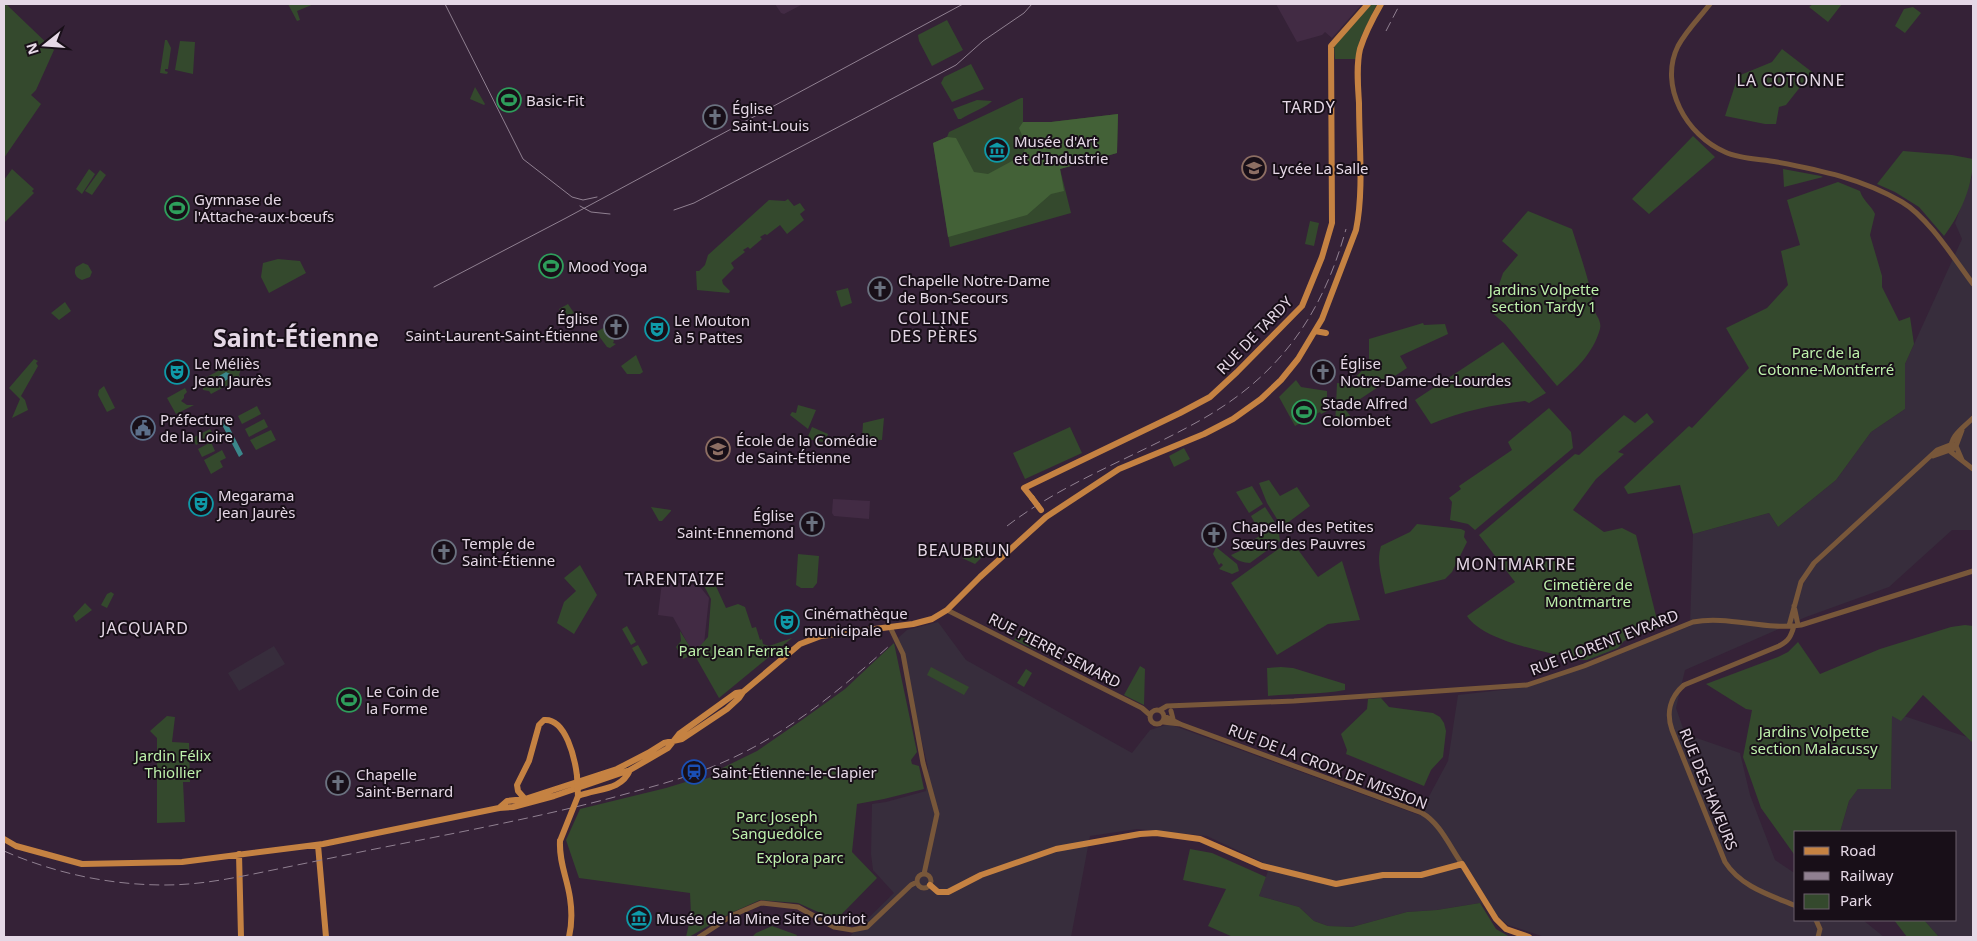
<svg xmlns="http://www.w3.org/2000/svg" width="1977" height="941" font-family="'Noto Sans',sans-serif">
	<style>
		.commercial { fill: #372d3c }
		.built { fill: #422b44 }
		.green { fill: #34492d }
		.forest { fill: #436137 }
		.water { fill: #3b878b }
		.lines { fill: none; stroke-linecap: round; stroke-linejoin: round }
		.minor { stroke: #78573a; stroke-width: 5 }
		.major { stroke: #c58242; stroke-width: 6 }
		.tram { stroke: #908091; stroke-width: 1 }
		.rail { stroke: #908091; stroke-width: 1; stroke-dasharray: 10 5; stroke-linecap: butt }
		.major-bridge { stroke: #c58242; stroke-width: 6 }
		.labels { text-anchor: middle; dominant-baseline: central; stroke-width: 4; stroke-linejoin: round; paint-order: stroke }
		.poi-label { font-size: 15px; fill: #e5d8e6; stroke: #180f18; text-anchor: start }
		.park-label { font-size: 15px; fill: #bdf0ab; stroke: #180f18 }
		.street-label { font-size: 15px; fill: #e5d8e6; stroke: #180f18 }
		.neighbourhood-label { font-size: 16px; letter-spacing: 1px; fill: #e5d8e6; stroke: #180f18 }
		.town-label { font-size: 25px; font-weight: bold; fill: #e5d8e6; stroke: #180f18 }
	</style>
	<rect width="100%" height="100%" fill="#352237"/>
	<!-- commercial -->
	<path class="commercial" d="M 1973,174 L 1973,530 L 1952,530 L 1889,587 L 1806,617 L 1685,670 L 1676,708 L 1685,734 L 1740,753 L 1750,795 L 1775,860 L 1796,874 L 1796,920 L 1863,920 L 1884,937 L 1545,937 L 1508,925 L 1480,903 L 1437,910 L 1407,912 L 1352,927 L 1328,926 L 1314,921 L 1299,907 L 1259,896 L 1268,871 L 1262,862 L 1207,836 L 1137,829 L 1090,836 L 1071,937 L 849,937 L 894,893 L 873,870 L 871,854 L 872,804 L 886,802 L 926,791 L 928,768 L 898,638 L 907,630 L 938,622 L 966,660 L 1132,753 L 1150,730 L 1169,724 L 1419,815 L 1448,761 L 1458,695 L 1528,687 L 1690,626 L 1693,534 L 1769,513 L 1778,527 L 1836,480 L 1871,432 L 1905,409 L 1905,364 L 1962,239 L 1955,223 Z
		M 274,646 L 285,664 L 239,691 L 228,673 Z
		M 1892,715 L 1901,720 L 1904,716 L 1973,739 L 1973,937 L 1939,937 L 1924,920 L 1956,920 L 1956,832 L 1840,832 L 1849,801 L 1858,789 L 1891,788 Z"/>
	<!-- built -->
	<path class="built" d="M 775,4 L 803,4 L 784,14 L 781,13 Z
		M 1276,4 L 1362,4 L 1332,38 L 1325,32 L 1322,35 L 1297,42 Z
		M 833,499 L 870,501 L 869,519 L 834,516 L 832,513 Z
		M 665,579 L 669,582 L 695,585 L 697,583 L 709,598 L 704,644 L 692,651 L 673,617 L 658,615 L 662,582 Z"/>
	<!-- green -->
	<path class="green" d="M 4,4 L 6,4 L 54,50 L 36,90 L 31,95 L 41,104 L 4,158 Z
		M 288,4 L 314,4 L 297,11 L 300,20 L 297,21 Z
		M 1372,4 L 1377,4 L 1360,39 L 1356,59 L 1335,59 L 1334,46 Z
		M 1813,4 L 1842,4 L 1828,22 L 1809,7 Z
		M 1913,7 L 1921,13 L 1905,33 L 1895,26 L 1904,9 Z
		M 947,20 L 963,50 L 932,66 L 919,41 L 918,35 Z
		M 165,40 L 167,40 L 171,48 L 168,69 L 165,69 L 165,71 L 168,72 L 167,74 L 160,73 Z
		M 180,41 L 195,42 L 193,74 L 175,70 Z
		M 1782,49 L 1812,72 L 1786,105 L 1779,107 L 1776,124 L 1765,124 L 1725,116 L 1738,76 L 1772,62 Z
		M 971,64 L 984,89 L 952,102 L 941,83 L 944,77 Z
		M 475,87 L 485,104 L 484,105 L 470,99 Z
		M 1021,98 L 1023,98 L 1023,122 L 1051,122 L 1118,114 L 1117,153 L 1060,169 L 1071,213 L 950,247 L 933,143 L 947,137 L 949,132 Z
		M 977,100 L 992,101 C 987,107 970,113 961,119 L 958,119 L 953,109 Z
		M 1693,136 L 1715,157 L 1649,214 L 1632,199 Z
		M 1903,151 L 1952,155 L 1973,159 C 1973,186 1960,215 1944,236 L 1919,207 L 1895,192 L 1877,184 Z
		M 12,169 L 34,189 L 32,191 L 34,193 L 4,223 L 4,180 Z
		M 89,169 L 95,174 L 82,194 L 76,189 Z
		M 1783,169 L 1821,176 L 1823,177 L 1784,187 Z
		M 100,170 L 106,175 L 92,195 L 85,191 Z
		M 1838,182 L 1860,191 C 1863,201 1871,205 1875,214 L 1870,235 L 1882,276 L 1882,287 L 1899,321 L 1910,317 L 1914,344 L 1905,364 L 1905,409 L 1871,432 L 1836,480 L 1778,527 L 1769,513 L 1693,534 L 1680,485 L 1628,494 L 1624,487 L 1689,426 L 1692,428 L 1749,368 L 1726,328 L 1767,308 L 1788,285 L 1781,251 L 1800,245 L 1787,200 Z
		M 788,199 L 794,206 L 800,203 L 805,210 L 800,214 L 804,220 L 787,234 L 780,225 L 767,235 L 765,234 L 760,237 L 762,239 L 750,249 L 748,247 L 743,250 L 745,252 L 731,263 L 734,268 L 722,280 L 723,284 L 730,291 L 729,293 L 697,290 L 696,271 L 699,271 L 705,265 L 708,255 L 769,200 L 785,201 Z
		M 1528,211 L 1572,229 C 1578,248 1585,268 1590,288 C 1592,294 1592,301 1593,307 C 1595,315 1602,320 1600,329 C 1593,354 1575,370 1557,386 L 1505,324 L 1490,311 L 1503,273 L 1518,255 L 1502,241 Z
		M 1310,221 L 1319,223 L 1314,246 L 1305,244 Z
		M 278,259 L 300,261 L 306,273 L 269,293 L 261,277 L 263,263 Z
		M 83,263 L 88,265 L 92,272 L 90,277 L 82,280 C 76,278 73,273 76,267 Z
		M 848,288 L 852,303 L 841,307 L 836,291 Z
		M 65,302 L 71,311 L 59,320 L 51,313 Z
		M 568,304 L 574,313 L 564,318 L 559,309 Z
		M 1423,323 L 1424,325 L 1445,324 L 1448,334 L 1400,356 L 1407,368 L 1345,409 L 1351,417 L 1335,427 L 1337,383 L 1348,384 L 1369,364 L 1369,339 Z
		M 605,327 L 611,336 L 610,339 L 612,338 L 614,341 L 613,343 L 616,344 L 610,348 L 607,347 L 596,332 Z
		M 1503,342 L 1546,393 L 1529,403 L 1525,401 C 1492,405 1462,411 1431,424 L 1415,400 Z
		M 636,355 L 643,372 L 640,374 L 627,374 L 621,366 Z
		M 34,359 L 38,361 L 36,363 L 38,366 L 21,396 L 25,400 L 28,410 L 12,418 L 20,399 L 9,388 Z
		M 233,363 L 235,366 L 239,366 L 241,369 L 239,375 L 241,378 L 211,394 L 209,391 L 203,390 L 203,379 Z
		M 1296,380 L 1301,387 L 1327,391 L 1327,411 L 1321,414 L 1320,412 L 1295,426 L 1279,397 Z
		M 104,386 L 115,408 L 107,412 L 98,395 L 99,390 Z
		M 185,388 L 187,392 L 184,395 L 184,398 L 181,401 L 187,405 L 194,405 L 176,414 L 167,398 Z
		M 798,405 L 816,410 L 808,429 L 790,415 L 792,412 L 796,413 Z
		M 257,406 L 261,414 L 242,424 L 238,416 Z
		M 1549,408 L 1571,432 L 1573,448 L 1475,530 L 1468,524 L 1450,520 L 1452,502 L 1449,498 L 1461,489 L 1459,486 L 1512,450 L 1508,442 Z
		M 1647,413 L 1654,422 L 1618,452 L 1624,454 L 1596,479 L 1573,510 L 1604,532 L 1622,528 L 1636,535 L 1658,624 L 1657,628 L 1624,641 L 1618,648 L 1587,660 L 1579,660 C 1548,652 1484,642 1467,616 L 1515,582 L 1479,535 L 1575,454 L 1579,455 L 1624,415 L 1635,423 Z
		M 884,418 L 882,440 L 862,439 L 863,423 Z
		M 264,419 L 268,427 L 249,437 L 245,429 Z
		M 812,427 L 828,434 L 827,437 L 856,442 L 854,448 L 807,439 Z
		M 1070,427 L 1082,453 L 1025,479 L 1013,453 Z
		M 210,429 L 214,436 L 196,445 L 192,438 Z
		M 271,430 L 276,440 L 256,450 L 250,440 Z
		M 211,442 L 215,451 L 202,457 L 198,449 Z
		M 1184,448 L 1190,459 L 1174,467 L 1169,456 Z
		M 222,450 L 226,458 L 220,461 L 223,467 L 211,474 L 204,460 Z
		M 1269,480 L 1280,496 L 1297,487 L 1310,506 L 1282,527 L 1267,503 L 1259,483 Z
		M 1252,486 L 1263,504 L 1249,513 L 1236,492 Z
		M 651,507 L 671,510 L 671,511 L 662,521 L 659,521 Z
		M 1265,507 L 1278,527 L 1280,541 L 1250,563 C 1244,563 1235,560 1231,555 L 1242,550 L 1241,548 L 1261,535 L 1251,516 Z
		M 1417,524 L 1461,529 L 1465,531 L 1464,537 L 1467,542 L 1452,572 L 1445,579 L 1385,594 C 1382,579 1376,561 1381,546 L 1410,532 Z
		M 1291,540 L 1318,577 L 1342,561 L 1360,620 L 1328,624 L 1277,655 L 1231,583 Z
		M 979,541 L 989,550 L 975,564 L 962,558 Z
		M 1216,547 L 1237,564 L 1239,571 L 1232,574 L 1219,569 L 1223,565 L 1221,563 L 1219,565 L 1213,554 Z
		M 798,554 L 819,556 L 817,583 L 813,588 L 801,588 L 796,585 Z
		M 580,565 L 597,595 L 574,634 L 557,623 L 564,602 L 576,591 L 564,578 Z
		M 702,582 L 715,584 L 726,608 L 738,604 L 745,607 L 752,628 L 756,627 L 760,640 L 762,639 L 763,644 L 769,646 L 792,638 L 719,698 L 694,654 L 683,659 L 676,647 L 681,641 L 680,631 L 692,650 L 700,646 L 708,637 L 711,599 Z
		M 111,592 L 114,594 L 107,608 L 101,605 L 107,594 Z
		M 85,603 L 92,610 L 76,622 L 73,616 Z
		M 1965,625 L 1973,626 L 1973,743 L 1923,695 L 1901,721 L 1892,716 L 1891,789 L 1858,789 L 1849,801 L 1840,832 L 1796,832 L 1796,857 L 1761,808 L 1743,757 L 1752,710 L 1746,709 L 1706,684 L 1778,657 L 1788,652 L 1798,642 L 1820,674 L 1880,649 L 1951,627 Z
		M 627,626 L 636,642 L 631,645 L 622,629 Z
		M 1019,631 L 1040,642 L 1036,650 L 1014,640 Z
		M 894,643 L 917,752 L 911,760 L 912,764 L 919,766 L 924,789 L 884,799 L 857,804 L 852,852 L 877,878 L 836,920 L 798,903 L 760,900 L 731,913 L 689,937 L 686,937 L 691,915 L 690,893 L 579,878 L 566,840 L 580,809 L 666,788 L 689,781 L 691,784 L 711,777 L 712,773 L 757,751 L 802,720 L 845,689 Z
		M 638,645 L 648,663 L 642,666 L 632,648 Z
		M 1140,666 L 1145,669 L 1144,705 L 1124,695 Z
		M 931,667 L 969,687 L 964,695 L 927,675 Z
		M 1281,667 L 1293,668 L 1345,684 L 1345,690 C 1320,695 1294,693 1268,696 L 1267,668 Z
		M 1026,669 L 1032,673 L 1024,687 L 1017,683 Z
		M 1381,698 L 1389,707 L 1433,713 L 1440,717 L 1444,723 L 1446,731 L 1443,757 L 1431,770 L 1424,786 L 1346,754 L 1347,750 L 1341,734 L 1367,709 L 1368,699 Z
		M 167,716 L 175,717 L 172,742 L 189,743 L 190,782 L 183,782 L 185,822 L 157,823 L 157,738 L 150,731 Z
		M 1190,849 L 1212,853 L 1266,877 L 1259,896 L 1299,907 L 1314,921 L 1328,926 L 1352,927 L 1407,912 L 1437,910 L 1480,903 L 1496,929 L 1510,937 L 1233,937 L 1208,926 L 1226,889 L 1183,880 Z
		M 1894,920 L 1924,920 L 1939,937 L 1907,937 Z
		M 772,926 L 797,935 L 796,937 L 752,937 L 756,933 Z"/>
	<!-- forest -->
	<path class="forest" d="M 1118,114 L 1117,153 L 1060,169 L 1064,191 L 1051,194 L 1027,215 L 948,237 L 933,143 L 947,137 L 956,138 L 974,172 L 988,174 L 1023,155 L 1026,145 L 1019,128 L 1023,122 L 1051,122 Z"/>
	<!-- water -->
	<path class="water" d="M 226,372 L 230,374 L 230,378 L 216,386 L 212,385 L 212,380 Z
		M 225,419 L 243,454 L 239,457 L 220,421 Z"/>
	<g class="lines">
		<!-- minor -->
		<path class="minor" d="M 1710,4 C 1700,17 1686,31 1678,46 C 1658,86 1687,136 1725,152 C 1740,159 1760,159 1777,162 C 1820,170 1863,179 1902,202 C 1928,217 1955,260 1973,284
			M 1973,418 C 1963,428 1949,436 1951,452 L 1973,469
			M 1962,430 L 1956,446 L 1962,460
			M 1933,456 L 1953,449
			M 1794,606 L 1798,625
			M 947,610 L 1142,708 L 1150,715
			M 1789,626 L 1801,582 L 1814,563 L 1937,450 L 1950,445 L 1956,446
			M 1794,626 C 1791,636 1789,641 1779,646 L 1684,685 C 1670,697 1666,713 1672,730 L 1725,862 C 1741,887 1770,895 1796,906
			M 890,627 L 903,654 L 923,763 L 937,814 L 924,874
			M1150 717a7 7 0 1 1 14 0a7 7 0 1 1-14 0Z
			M 1160,710 L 1167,706 L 1294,701 L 1527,685 L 1584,666 L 1693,622 C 1728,615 1766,631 1801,625 L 1973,571
			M 1171,711 L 1173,719
			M 1164,716 L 1180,724
			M 1163,722 L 1180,724 L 1422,813 C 1440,823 1450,847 1462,864
			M917 881a7 7 0 1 1 14 0a7 7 0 1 1-14 0Z
			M 1816,920 L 1820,929 L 1818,937
			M 699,937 L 733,915 L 761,903 L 798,907 L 834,927 L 852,930 L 867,927 L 911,885 L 917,882"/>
		<!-- major -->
		<path class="major" d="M 1315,331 L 1326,333
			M 1032,498 L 1024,488 L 1180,413 L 1210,397 L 1237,372 L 1302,306 L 1322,257 L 1332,223 L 1331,46 L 1368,4
			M 578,796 C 598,788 621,791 630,770
			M 525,799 L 518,791 L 517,785 L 529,761 L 539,725 L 544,720 C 566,718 575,759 577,776
			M 499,808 L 507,801 L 525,799 L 617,769 L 648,753 L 664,743 L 682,739 L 727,709 L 739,698 L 743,692 L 800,644 L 821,636 L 913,624 L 932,619 L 947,610 L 980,577 L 1046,517 L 1119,469 L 1204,434 L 1233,419 L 1261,399 L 1281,380 L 1298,359 L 1322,319 L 1356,230 C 1364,191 1359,144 1359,103 C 1358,86 1356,66 1360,49 C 1365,33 1373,18 1381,4
			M 4,839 L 16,846 L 82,864 L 182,862 L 323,844 L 499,808 L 513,807 L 554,796 L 630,770 L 668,748 L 679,734 L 736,693 L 743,692
			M 560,841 C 559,863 567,877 570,898 C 572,911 572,924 569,937
			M 318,845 L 326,937
			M 239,854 L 241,937
			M 930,885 L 938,892 L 948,892 L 981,875 L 1056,849 L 1140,834 L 1156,833 L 1200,839 L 1262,866 L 1336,884 L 1383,875 L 1421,875 L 1462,864 L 1496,919 L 1506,929 L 1529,937"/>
		<!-- tram -->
		<path class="tram" d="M 445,4 L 523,159 L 572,197 L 583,200 L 597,197
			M 580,206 L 591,212 L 610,214
			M 674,210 L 694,203 L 956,65 L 983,41 L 1024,13 L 1032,4
			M 434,287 L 566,218 L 963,4"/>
		<!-- rail -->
		<path class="rail" d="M 1386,31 L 1400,4
			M 1007,526 C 1066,481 1135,457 1199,421 C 1278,377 1322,316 1346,229
			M 4,851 C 54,873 109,885 165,885 C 200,885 234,878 268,871 C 302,864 336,857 370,850 C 450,834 531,819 611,798 C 647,788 684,779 719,764 C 783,737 838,692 889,646"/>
		<!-- major-bridge -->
		<path class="major-bridge" d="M 1032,498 L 1041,510
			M 560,841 L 578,796 L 577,776"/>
	</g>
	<!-- icons -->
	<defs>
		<g id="stadium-ring" transform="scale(1.25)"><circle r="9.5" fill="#180f18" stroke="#2e9e5b" stroke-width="1.5"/><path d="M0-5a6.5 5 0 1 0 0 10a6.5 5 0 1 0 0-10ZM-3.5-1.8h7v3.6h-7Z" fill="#2e9e5b"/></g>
		<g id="church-ring" transform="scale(1.25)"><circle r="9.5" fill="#180f18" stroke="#6b7280" stroke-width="1.5"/><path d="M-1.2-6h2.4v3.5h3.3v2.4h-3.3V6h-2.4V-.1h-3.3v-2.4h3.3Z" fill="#6b7280"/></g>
		<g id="museum-ring" transform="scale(1.25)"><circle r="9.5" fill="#180f18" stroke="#0f9aa8" stroke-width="1.5"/><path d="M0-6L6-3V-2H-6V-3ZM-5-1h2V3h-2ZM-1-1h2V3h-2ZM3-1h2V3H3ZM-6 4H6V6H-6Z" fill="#0f9aa8"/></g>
		<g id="university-ring" transform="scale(1.25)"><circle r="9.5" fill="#180f18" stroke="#8d6e63" stroke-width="1.5"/><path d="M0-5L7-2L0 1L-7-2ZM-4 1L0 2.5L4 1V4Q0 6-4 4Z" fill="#8d6e63"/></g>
		<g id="theatre-ring" transform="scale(1.25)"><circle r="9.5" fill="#180f18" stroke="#0f9aa8" stroke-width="1.5"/><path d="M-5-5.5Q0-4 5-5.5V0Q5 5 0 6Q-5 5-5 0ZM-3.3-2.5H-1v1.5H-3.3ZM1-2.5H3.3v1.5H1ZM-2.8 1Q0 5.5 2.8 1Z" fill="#0f9aa8"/></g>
		<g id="civic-ring" transform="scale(1.25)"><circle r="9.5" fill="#180f18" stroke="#5c6f8a" stroke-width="1.5"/><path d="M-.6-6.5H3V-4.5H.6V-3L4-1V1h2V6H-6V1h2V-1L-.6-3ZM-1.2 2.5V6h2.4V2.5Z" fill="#5c6f8a"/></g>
		<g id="station-ring" transform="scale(1.25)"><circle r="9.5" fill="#180f18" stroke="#1a4fb4" stroke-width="1.5"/><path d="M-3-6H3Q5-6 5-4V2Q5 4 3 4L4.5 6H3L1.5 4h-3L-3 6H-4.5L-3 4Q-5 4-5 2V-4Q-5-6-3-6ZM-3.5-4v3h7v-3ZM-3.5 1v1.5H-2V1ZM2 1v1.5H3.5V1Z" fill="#1a4fb4"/></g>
	</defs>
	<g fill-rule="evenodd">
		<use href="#stadium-ring" x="509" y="100"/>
		<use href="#church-ring" x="715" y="117"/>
		<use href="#museum-ring" x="997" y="150"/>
		<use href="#university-ring" x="1254" y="168"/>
		<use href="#stadium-ring" x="177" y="208"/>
		<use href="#stadium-ring" x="551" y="266"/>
		<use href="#church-ring" x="880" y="289"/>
		<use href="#church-ring" x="616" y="327"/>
		<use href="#theatre-ring" x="657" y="329"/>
		<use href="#theatre-ring" x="177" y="372"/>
		<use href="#church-ring" x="1323" y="372"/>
		<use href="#stadium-ring" x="1304" y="412"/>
		<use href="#civic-ring" x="143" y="428"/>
		<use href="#university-ring" x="718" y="449"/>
		<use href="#theatre-ring" x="201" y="504"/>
		<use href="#church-ring" x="812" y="524"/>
		<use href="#church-ring" x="1214" y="535"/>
		<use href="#church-ring" x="444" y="552"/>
		<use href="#theatre-ring" x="787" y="622"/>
		<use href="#stadium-ring" x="349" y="700"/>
		<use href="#station-ring" x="694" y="772"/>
		<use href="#church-ring" x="338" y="783"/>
		<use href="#museum-ring" x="639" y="918"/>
	</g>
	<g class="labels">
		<!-- poi labels -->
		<g class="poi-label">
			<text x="526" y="100">Basic-Fit</text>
			<text x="732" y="108">Église<tspan x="732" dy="17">Saint-Louis</tspan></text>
			<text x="1014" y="141">Musée d'Art<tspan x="1014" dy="17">et d'Industrie</tspan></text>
			<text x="1272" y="168">Lycée La Salle</text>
			<text x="194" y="199">Gymnase de<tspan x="194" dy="17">l'Attache-aux-bœufs</tspan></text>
			<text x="568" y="266">Mood Yoga</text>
			<text x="898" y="280">Chapelle Notre-Dame<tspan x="898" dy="17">de Bon-Secours</tspan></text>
			<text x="598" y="318" text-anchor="end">Église<tspan x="598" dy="17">Saint-Laurent-Saint-Étienne</tspan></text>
			<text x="674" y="320">Le Mouton<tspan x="674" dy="17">à 5 Pattes</tspan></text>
			<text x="194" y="363">Le Méliès<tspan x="194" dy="17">Jean Jaurès</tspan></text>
			<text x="1340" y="363">Église<tspan x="1340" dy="17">Notre-Dame-de-Lourdes</tspan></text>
			<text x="1322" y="403">Stade Alfred<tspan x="1322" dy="17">Colombet</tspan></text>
			<text x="160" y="419">Préfecture<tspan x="160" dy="17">de la Loire</tspan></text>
			<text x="736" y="440">École de la Comédie<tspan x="736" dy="17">de Saint-Étienne</tspan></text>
			<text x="218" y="495">Megarama<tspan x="218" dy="17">Jean Jaurès</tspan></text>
			<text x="794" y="515" text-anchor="end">Église<tspan x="794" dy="17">Saint-Ennemond</tspan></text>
			<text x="1232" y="526">Chapelle des Petites<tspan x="1232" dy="17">Sœurs des Pauvres</tspan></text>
			<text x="462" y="543">Temple de<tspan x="462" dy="17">Saint-Étienne</tspan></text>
			<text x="804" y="613">Cinémathèque<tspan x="804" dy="17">municipale</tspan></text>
			<text x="366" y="691">Le Coin de<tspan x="366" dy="17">la Forme</tspan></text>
			<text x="712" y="772">Saint-Étienne-le-Clapier</text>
			<text x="356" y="774">Chapelle<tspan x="356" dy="17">Saint-Bernard</tspan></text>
			<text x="656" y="918">Musée de la Mine Site Couriot</text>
		</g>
		<!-- park labels -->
		<g class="park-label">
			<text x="1544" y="289">Jardins Volpette<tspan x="1544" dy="17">section Tardy 1</tspan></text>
			<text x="1826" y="352">Parc de la<tspan x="1826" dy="17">Cotonne-Montferré</tspan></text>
			<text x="1588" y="584">Cimetière de<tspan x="1588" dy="17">Montmartre</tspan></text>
			<text x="734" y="650">Parc Jean Ferrat</text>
			<text x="1814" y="731">Jardins Volpette<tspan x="1814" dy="17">section Malacussy</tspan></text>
			<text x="173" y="755">Jardin Félix<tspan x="173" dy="17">Thiollier</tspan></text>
			<text x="777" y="816">Parc Joseph<tspan x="777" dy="17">Sanguedolce</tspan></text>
			<text x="800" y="857">Explora parc</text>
		</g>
		<!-- street labels -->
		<g class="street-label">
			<text transform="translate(1254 335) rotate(-46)">RUE DE TARDY</text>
			<text transform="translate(1604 642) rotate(-21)">RUE FLORENT EVRARD</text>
			<text transform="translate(1055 650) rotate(27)">RUE PIERRE SEMARD</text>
			<text transform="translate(1328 766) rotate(21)">RUE DE LA CROIX DE MISSION</text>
			<text transform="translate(1709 789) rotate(68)">RUE DES HAVEURS</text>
		</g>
		<!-- neighbourhood labels -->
		<g class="neighbourhood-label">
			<text x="1791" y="80">LA COTONNE</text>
			<text x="1309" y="107">TARDY</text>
			<text x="934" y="318">COLLINE<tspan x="934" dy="18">DES PÈRES</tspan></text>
			<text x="964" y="550">BEAUBRUN</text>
			<text x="1516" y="564">MONTMARTRE</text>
			<text x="675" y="579">TARENTAIZE</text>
			<text x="145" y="628">JACQUARD</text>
		</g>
		<!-- town labels -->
		<g class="town-label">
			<text x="296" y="337">Saint-Étienne</text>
		</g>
	</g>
	<!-- border -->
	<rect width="1977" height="941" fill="none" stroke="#e5d8e6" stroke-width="10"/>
	<!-- legend -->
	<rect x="1794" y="831" width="162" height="90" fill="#180f18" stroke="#6a5f6a"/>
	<rect x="1804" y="847" width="25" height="8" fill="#c58242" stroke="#6a5f6a"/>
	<text x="1840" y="856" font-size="15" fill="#e5d8e6">Road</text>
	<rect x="1804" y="872" width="25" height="8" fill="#908091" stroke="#6a5f6a"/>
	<text x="1840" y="881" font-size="15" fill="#e5d8e6">Railway</text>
	<rect x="1804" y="894" width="25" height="15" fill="#34492d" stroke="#6a5f6a"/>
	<text x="1840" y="906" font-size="15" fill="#e5d8e6">Park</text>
	<!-- north arrow -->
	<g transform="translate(45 45) rotate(253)" stroke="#180f18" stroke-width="4" paint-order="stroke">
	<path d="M0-4L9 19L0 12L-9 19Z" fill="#e5d8e6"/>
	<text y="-8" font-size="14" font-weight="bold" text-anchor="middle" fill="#e5d8e6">N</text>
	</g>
</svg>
